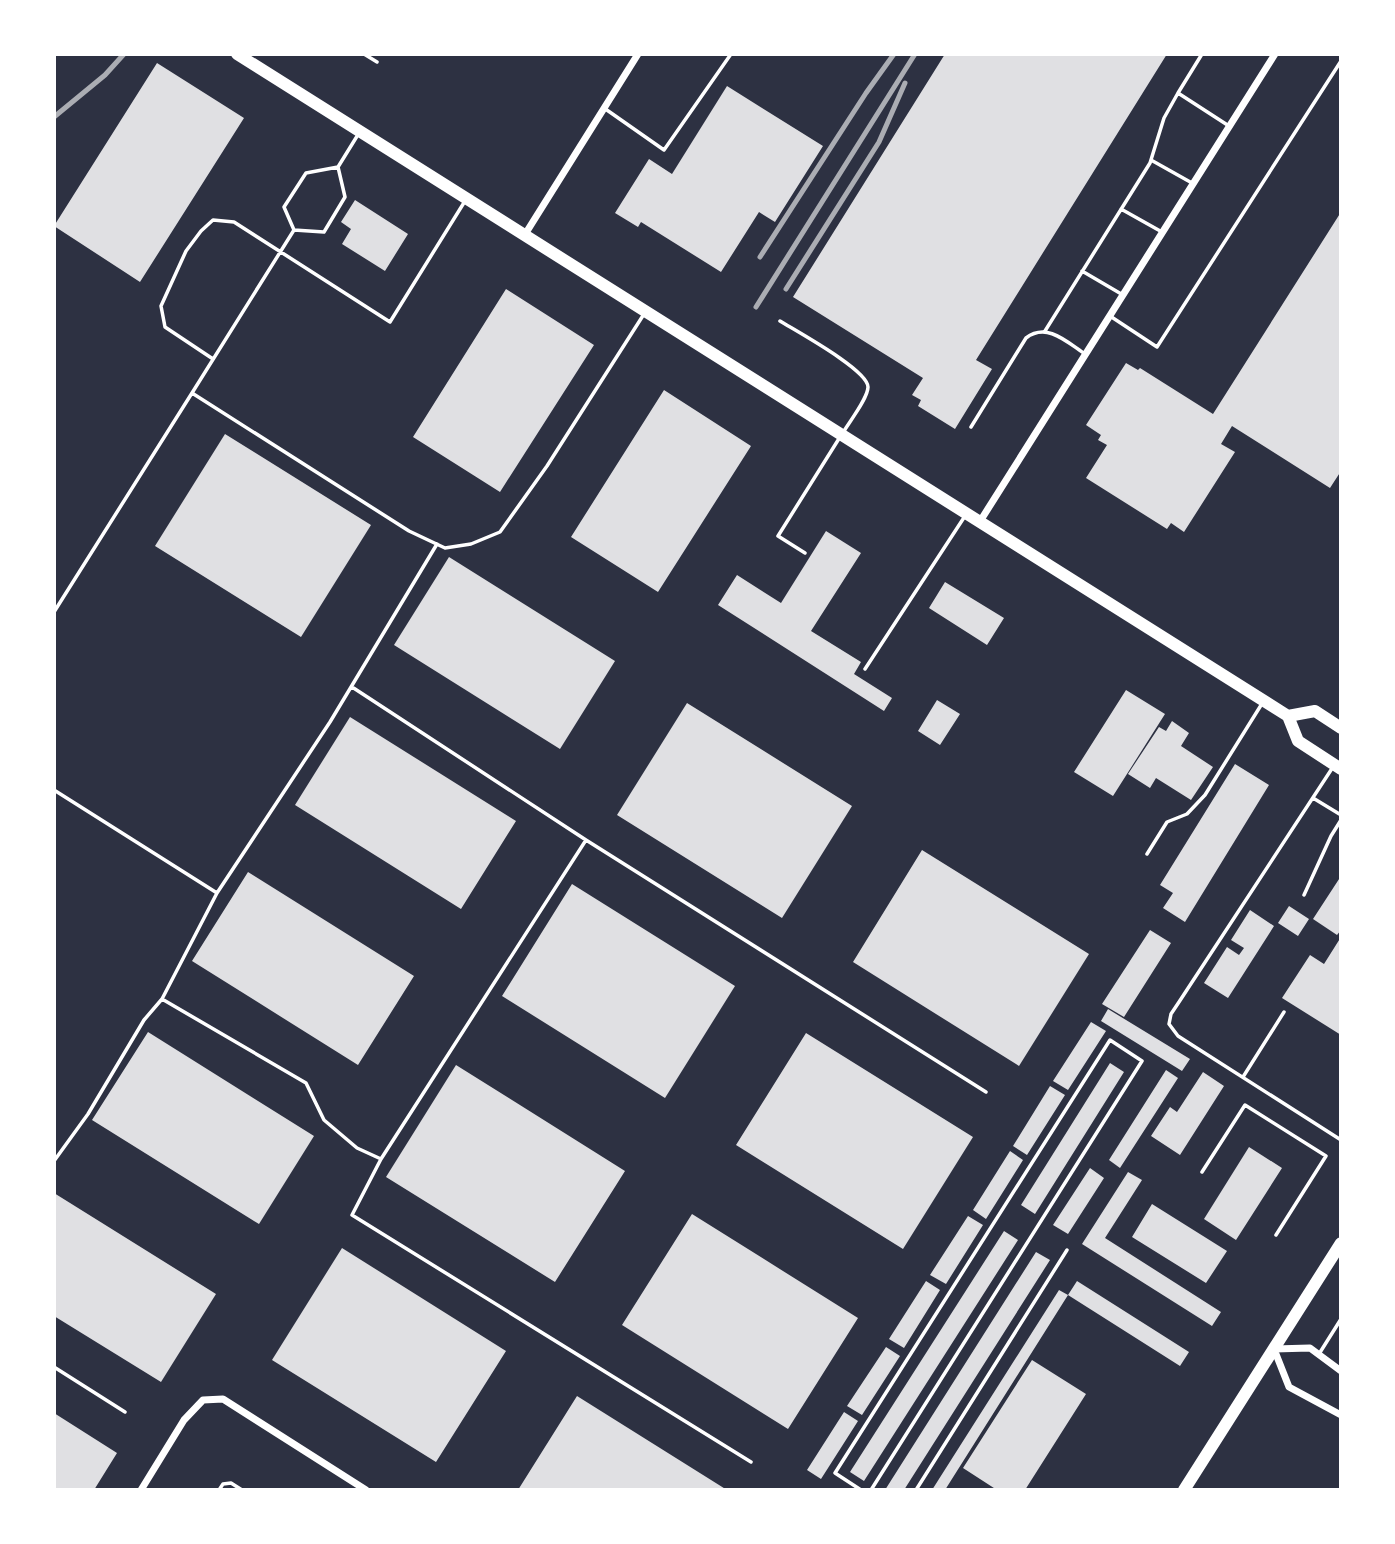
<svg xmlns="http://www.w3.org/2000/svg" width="1395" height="1544" font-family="Mulish,sans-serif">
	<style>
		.building { fill: #e0e0e3 }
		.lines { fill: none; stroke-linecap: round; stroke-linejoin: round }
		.service { stroke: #fff; stroke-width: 3.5 }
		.minor { stroke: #fff; stroke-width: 7 }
		.primary { stroke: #fff; stroke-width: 12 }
		.rail { stroke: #abadb3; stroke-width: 5 }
	</style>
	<rect width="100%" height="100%" fill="#2d3142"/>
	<!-- building -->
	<path class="building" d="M 945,54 L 1167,54 L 976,360 L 992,369 L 955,429 L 918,406 L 921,400 L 912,395 L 923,378 L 793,297 Z
		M 157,63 L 244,118 L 140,282 L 54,226 Z
		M 727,86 L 823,146 L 775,222 L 759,212 L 721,272 L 641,222 L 638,227 L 615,213 L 649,159 L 672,174 Z
		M 355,200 L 408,234 L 385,271 L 342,244 L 351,229 L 341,222 Z
		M 1341,212 L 1341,471 L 1330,488 L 1232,426 L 1221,444 L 1235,452 L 1184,532 L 1171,523 L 1167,529 L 1086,478 L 1107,445 L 1098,440 L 1101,435 L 1086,425 L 1126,363 L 1138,370 L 1140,368 L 1213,414 Z
		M 506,289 L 594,345 L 500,492 L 413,437 Z
		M 664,390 L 751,446 L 658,592 L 571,537 Z
		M 225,434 L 371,525 L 301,637 L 155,546 Z
		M 826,531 L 861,553 L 811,631 L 861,662 L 854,674 L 892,698 L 884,711 L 718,605 L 737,575 L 781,603 Z
		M 449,557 L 615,661 L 560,749 L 394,645 Z
		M 945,582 L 1004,618 L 987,645 L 929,608 Z
		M 1126,690 L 1165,714 L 1113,796 L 1074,772 Z
		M 937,700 L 960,714 L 940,745 L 918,731 Z
		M 687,703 L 852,806 L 782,918 L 617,815 Z
		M 350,717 L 516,821 L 461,909 L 295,805 Z
		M 1172,721 L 1189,733 L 1181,746 L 1213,767 L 1191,800 L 1156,778 L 1150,788 L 1128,774 L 1159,727 L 1166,731 Z
		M 1235,764 L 1269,785 L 1185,922 L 1163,908 L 1173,893 L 1160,885 Z
		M 922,850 L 1089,954 L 1019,1066 L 853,962 Z
		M 248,872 L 414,976 L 358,1065 L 192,961 Z
		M 1341,876 L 1341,930 L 1337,935 L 1313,919 Z
		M 572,884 L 735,986 L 665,1098 L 502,996 Z
		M 1289,906 L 1309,919 L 1298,936 L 1278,923 Z
		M 1250,910 L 1274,926 L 1228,998 L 1204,983 L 1227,947 L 1239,955 L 1244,948 L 1231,940 Z
		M 1150,930 L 1171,943 L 1124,1017 L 1102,1004 Z
		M 1341,937 L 1341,1035 L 1282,998 L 1310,955 L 1324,964 Z
		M 1108,1009 L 1190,1059 L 1182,1071 L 1101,1021 Z
		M 1091,1022 L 1106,1031 L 1068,1090 L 1053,1081 Z
		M 148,1032 L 314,1136 L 259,1224 L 92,1120 Z
		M 806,1033 L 973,1137 L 903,1249 L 736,1145 Z
		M 1110,1063 L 1124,1072 L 1035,1214 L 1021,1205 Z
		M 456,1065 L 625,1171 L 555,1282 L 386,1177 Z
		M 1166,1070 L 1178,1078 L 1120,1168 L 1109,1160 Z
		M 1203,1072 L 1224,1086 L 1180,1155 L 1151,1136 L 1170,1107 L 1177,1112 Z
		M 1050,1086 L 1065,1095 L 1027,1155 L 1013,1146 Z
		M 1249,1147 L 1282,1168 L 1236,1240 L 1204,1219 Z
		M 1010,1151 L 1023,1160 L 986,1219 L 973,1210 Z
		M 1090,1168 L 1104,1178 L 1068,1234 L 1053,1225 Z
		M 1128,1172 L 1142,1180 L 1105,1238 L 1221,1312 L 1212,1326 L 1082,1244 Z
		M 54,1193 L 216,1294 L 161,1382 L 54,1316 Z
		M 1152,1204 L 1227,1251 L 1206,1283 L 1132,1237 Z
		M 692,1214 L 858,1318 L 788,1429 L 622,1325 Z
		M 968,1216 L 983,1225 L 946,1284 L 930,1275 Z
		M 1004,1231 L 1018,1240 L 864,1481 L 850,1472 Z
		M 342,1248 L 506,1351 L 436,1462 L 272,1360 Z
		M 1036,1252 L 1050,1260 L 904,1490 L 885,1490 Z
		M 926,1281 L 940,1290 L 904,1348 L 889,1339 Z
		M 1077,1281 L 1189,1352 L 1180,1366 L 1068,1295 L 945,1490 L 932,1490 L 1059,1290 L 1068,1295 Z
		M 886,1347 L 900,1356 L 862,1415 L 847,1406 Z
		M 1032,1360 L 1086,1394 L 1025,1490 L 997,1490 L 963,1468 Z
		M 577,1396 L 727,1490 L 518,1490 Z
		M 844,1412 L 858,1421 L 821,1479 L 807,1470 Z
		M 54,1413 L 117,1453 L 94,1490 L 54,1490 Z"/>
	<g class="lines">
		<!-- service -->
		<path class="service" d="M 364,54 L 377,62
			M 1202,54 L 1178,93 L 1229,126
			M 604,108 L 664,150 L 731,54
			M 1151,160 L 1192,183
			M 1121,209 L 1162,232
			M 294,230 L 192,393 L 409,531 L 445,548 L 471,544 L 500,532 L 547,466 L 644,314
			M 294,230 L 324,232 L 345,197 L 338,167 L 359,133
			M 294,230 L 284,207 L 306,173 L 338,167
			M 1082,271 L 1123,295
			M 1110,316 L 1157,347 L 1341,61
			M 780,321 C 796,331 868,370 868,387 C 868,398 850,421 844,431
			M 1045,331 L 1150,163 L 1164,118 L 1178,93
			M 213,359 L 165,327 L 161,306 L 186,251 L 201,231 L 213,220 L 234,222 L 390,322 L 465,201
			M 971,427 L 1026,338 C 1047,322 1067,342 1085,354
			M 805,553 L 778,536 L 840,437
			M 54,612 L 192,393
			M 865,669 L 965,516
			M 352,687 L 586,840
			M 1333,767 L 1179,1002 L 1171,1014 L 1169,1024 L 1178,1036 L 1341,1140
			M 54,790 L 217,893
			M 1313,798 L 1341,815
			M 1147,854 L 1167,822 L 1187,814 L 1205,795 L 1263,702
			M 1304,895 L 1331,836 L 1341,820
			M 162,999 L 217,893 L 330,722 L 437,544
			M 1243,1077 L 1284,1012
			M 381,1159 L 586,840 L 986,1092
			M 54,1161 L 88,1114 L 144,1020 L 162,999 L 306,1083 L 324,1120 L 357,1148 L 381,1159 L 352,1215 L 751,1462
			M 1202,1172 L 1245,1105 L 1326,1156 L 1276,1235
			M 1319,1354 L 1341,1319
			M 54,1367 L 125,1412
			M 219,1490 L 223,1484 L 231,1483 L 242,1490
			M 861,1490 L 835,1473 L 1110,1040 L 1142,1061 L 871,1490
			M 916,1490 L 1067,1250"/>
		<!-- minor -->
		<path class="minor" d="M 524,236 L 638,54
			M 979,523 L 1275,54
			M 1341,1371 L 1310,1348 L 1274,1349 L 1289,1387 L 1341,1415
			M 141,1490 L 184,1420 L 203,1400 L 223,1399 L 366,1490"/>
		<!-- primary -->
		<path class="primary" d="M 237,54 L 1288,716 L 1298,741 L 1341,769
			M 1288,716 L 1315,711 L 1341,728
			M 1184,1490 L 1341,1243"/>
		<!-- rail -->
		<path class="rail" d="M 54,117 L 105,75 L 124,54
			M 760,257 L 866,93 L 894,54
			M 786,289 L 879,142 L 905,83
			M 756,307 L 915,54"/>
	</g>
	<!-- border -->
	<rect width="1395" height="1544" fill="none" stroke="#ffffff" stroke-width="112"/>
</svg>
